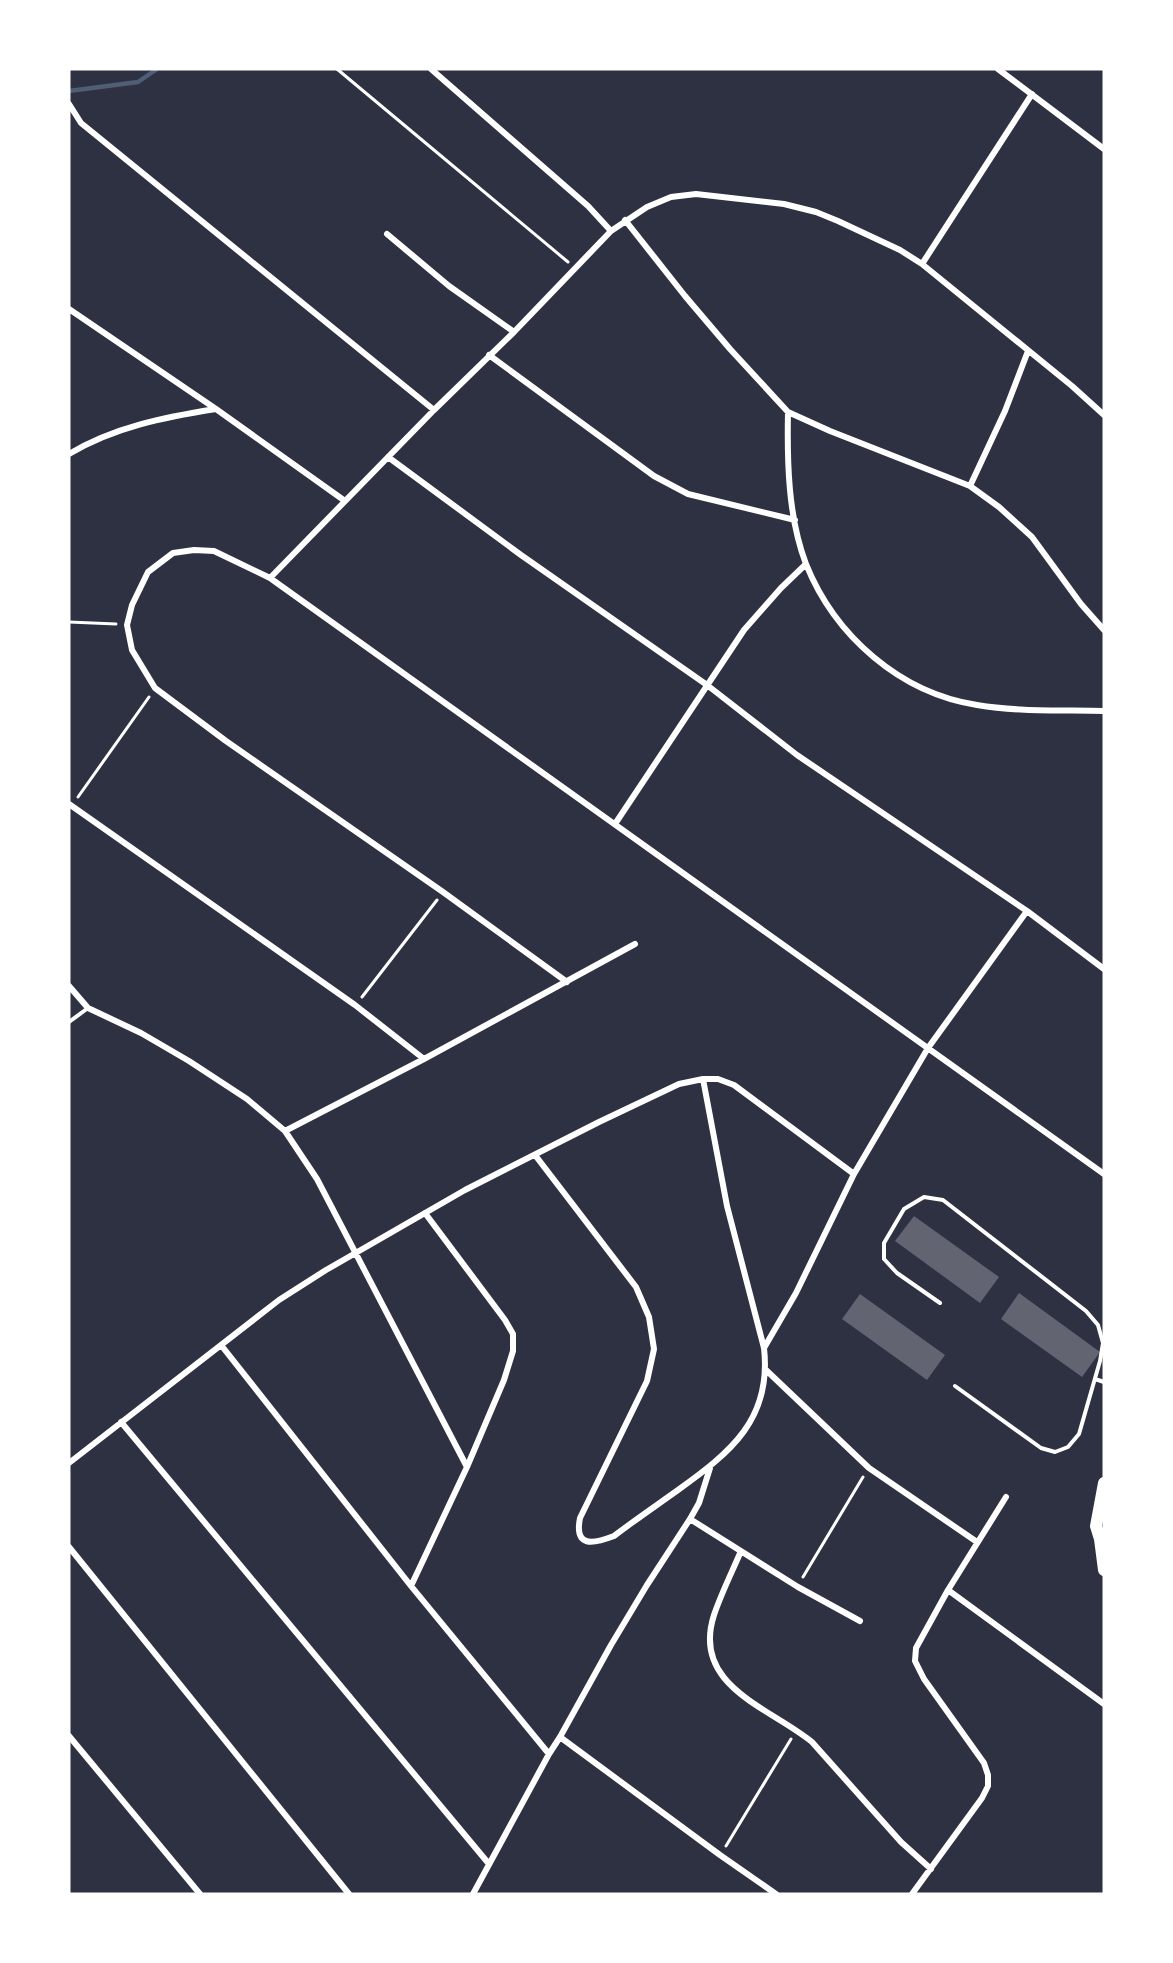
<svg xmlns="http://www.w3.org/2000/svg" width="1173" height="1963" font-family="'PT Sans Narrow',sans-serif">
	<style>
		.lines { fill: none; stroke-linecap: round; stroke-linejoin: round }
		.stream { stroke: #4f5d75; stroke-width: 4.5 }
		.building { fill: #626471 }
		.path { stroke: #fff; stroke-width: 3 }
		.service { stroke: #fff; stroke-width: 4 }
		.minor { stroke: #fff; stroke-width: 6 }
		.secondary { stroke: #fff; stroke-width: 12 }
	</style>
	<rect width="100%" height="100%" fill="#2d3142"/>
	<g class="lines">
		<!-- stream -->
		<path class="stream" d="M 69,91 L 138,82 L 157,69"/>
	</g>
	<!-- building -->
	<path class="building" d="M 914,1216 L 999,1277 L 980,1303 L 895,1241 Z
		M 1019,1293 L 1100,1352 L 1082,1377 L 1001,1319 Z
		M 860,1294 L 945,1355 L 927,1380 L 842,1319 Z"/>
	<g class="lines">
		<!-- path -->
		<path class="path" d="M 337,69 L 568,262
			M 69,622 L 116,624
			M 78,797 L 149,697
			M 362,997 L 437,900
			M 803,1577 L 863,1477
			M 726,1846 L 791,1739"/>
		<!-- service -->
		<path class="service" d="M 69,1022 L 88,1008
			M 940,1303 L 897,1273 L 884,1259 L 884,1243 L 904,1209 L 924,1197 L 943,1200 L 1086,1311 L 1098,1325 L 1103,1343 L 1100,1361 L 1079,1434 L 1068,1447 L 1055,1452 L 1041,1448 L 955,1386
			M 1095,1379 L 1104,1382"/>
		<!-- minor -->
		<path class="minor" d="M 431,69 L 588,206 L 611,231
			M 998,69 L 1104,149
			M 69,104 L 81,123 L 434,410
			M 625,220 L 685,296 L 730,349 L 788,412 L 830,431 L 970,486 L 999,507 L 1032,537 L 1081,604 L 1104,630
			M 387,234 L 449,286 L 514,332
			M 922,264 L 1032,94
			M 69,309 L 216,409 L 345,501
			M 489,355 L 654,476 L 688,494 L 795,520
			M 788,412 C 787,461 788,517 806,564 C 835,636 900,693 977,705 C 1019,712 1062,710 1104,711
			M 69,454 C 114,427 165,417 216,409
			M 388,457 L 521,555 L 707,685 L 797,755 L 1027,911 L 1104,969
			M 970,486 L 1005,411 L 1028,351
			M 270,578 L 434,410 L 514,332 L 611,231 L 647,207 L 671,197 L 696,194 L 784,204 L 816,212 L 838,221 L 900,250 L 922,264 L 1072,386 L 1104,415
			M 69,804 L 355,1005 L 424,1059
			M 615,824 L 744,630 L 781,588 L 806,564
			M 567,982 L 443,892 L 226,741 L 155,688 L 132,650 L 127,625 L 132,605 L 148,572 L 173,553 L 194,550 L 214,551 L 270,578 L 1104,1174
			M 69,986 L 88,1008 L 141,1033 L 189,1061 L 247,1099 L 285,1131 L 317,1179 L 467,1467
			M 285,1131 L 424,1059 L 635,944
			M 535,1155 L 636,1287 L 649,1317 L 654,1349 L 647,1381 L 580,1518 C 574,1548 593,1544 614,1536 C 635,1520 657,1505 678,1490 C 731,1452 772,1419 764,1348 L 727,1206 L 703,1079
			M 221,1345 L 411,1586 L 549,1754
			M 764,1348 L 796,1293 L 854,1174 L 928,1048 L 1027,911
			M 766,1370 L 869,1468 L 977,1542
			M 121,1422 L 489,1864
			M 69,1463 L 279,1300 L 326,1270 L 465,1190 L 599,1122 L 679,1084 L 703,1079 L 718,1079 L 734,1085 L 854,1174
			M 690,1519 L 798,1587 L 860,1621
			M 69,1547 L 349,1894
			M 741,1551 C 732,1572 721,1594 714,1615 C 691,1686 769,1707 812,1742 L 901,1842 L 931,1869
			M 411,1586 L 467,1467 L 504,1380 L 513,1351 L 513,1334 L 505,1320 L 425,1213
			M 948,1590 L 1104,1704
			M 69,1736 L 200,1894
			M 560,1737 L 720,1855 L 776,1894
			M 473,1894 L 549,1754 L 560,1737 L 611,1645 L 647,1585 L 690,1519 L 699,1503 L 710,1468
			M 912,1894 L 982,1798 L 988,1786 L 988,1775 L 984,1763 L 924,1679 L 915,1661 L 916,1648 L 948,1590 L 1006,1497"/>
		<!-- secondary -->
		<path class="secondary" d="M 1104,1483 L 1096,1526 L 1100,1539 L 1104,1570"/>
	</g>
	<!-- border -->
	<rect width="1173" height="1963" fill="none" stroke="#ffffff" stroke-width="141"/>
</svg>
